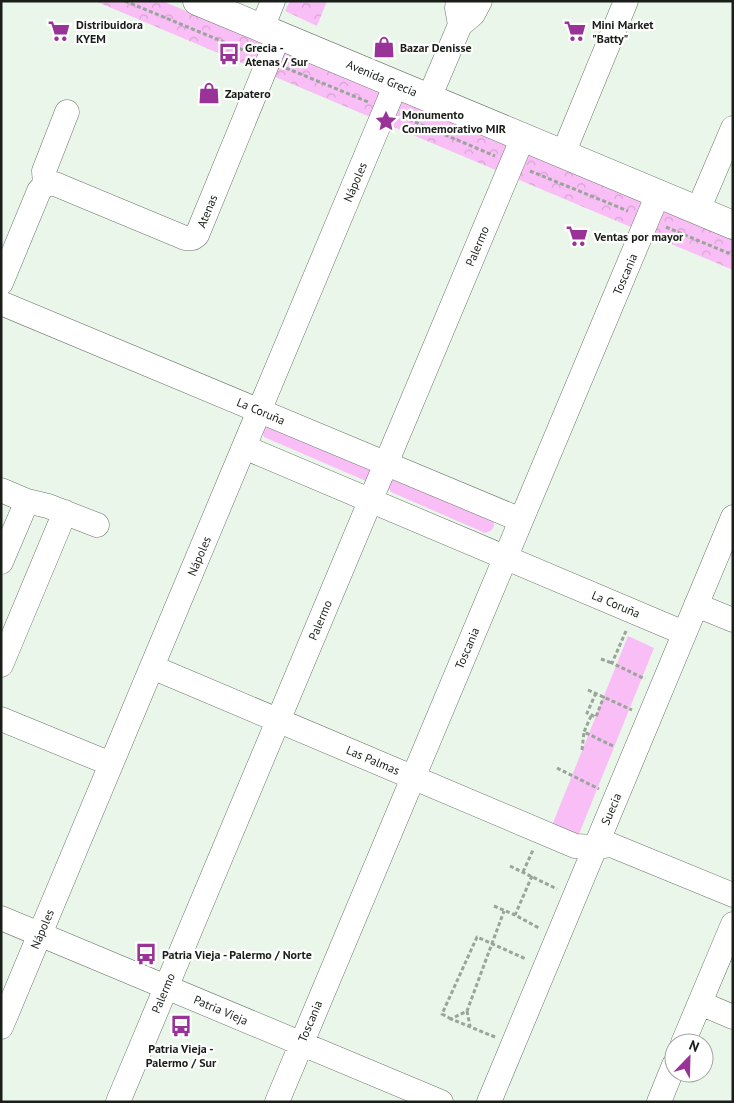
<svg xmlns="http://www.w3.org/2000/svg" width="734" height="1103" font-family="'PT Sans',sans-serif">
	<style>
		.grass { fill: #f9bef6 }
		.forest { fill: url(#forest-crowns) }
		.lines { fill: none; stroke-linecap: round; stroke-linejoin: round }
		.minor-casing { stroke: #6c776c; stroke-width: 25 }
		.major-casing { stroke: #6c776c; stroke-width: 29 }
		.path { stroke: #9aa49a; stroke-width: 3; stroke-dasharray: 4 2.5; stroke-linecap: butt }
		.minor { stroke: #fff; stroke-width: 24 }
		.major { stroke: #fff; stroke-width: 28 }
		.labels { text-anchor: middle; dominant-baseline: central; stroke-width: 4.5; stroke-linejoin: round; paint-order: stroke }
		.poi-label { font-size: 12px; font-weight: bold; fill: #191e19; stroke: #fff; text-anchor: start }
		.street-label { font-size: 12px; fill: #191e19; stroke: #fff }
	</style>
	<defs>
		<pattern id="forest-crowns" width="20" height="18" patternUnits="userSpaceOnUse" patternTransform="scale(1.25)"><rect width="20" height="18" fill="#f9bef6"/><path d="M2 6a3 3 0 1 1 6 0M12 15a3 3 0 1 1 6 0" fill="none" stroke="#d5a3d2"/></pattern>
	</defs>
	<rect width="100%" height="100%" fill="#e9f6e9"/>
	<!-- grass -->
	<path class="grass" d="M 267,424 L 372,465 L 366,481 L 264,437 L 263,433 Z
		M 395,478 L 494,521 C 495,528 492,531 485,533 L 391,492 L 388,487 L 391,480 Z
		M 628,636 L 654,648 L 577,839 L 551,828 Z"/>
	<!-- forest -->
	<path class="forest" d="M 95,1 L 162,1 L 733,238 L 733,270 Z
		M 290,1 L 327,1 L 317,26 L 285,11 Z"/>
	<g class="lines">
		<!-- minor casing -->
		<g class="minor-casing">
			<path id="minor" d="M 458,1 L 457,8 L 460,25
				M 262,28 L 273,1
				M 429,98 L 460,25 L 473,14 L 480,1
				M 563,154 L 626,1
				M 45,184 L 44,171 L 67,112
				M 698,210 L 733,128
				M 1,283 L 39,191 L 45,184 L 55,184 L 185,238 L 193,238 L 197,235 L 279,35
				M 1,303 L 521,520
				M 244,447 L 684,633
				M 1,490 L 27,501 L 48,506 L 97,525
				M 1,562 L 27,501
				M 696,605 L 733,620
				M 1,665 L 65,512
				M 152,667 L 575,846 L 595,847 L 611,845 L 733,895
				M 1,719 L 111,764
				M 1,918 L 441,1102
				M 700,1003 L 733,1017
				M 1,1027 L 396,84
				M 683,1043 L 733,924
				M 118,1102 L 523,137
				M 277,1102 L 658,194
				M 489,1102 L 733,517
				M 659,1102 L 674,1065"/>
		</g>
		<!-- major casing -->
		<g class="major-casing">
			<path id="major" d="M 197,1 L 733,225"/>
		</g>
		<!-- path -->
		<path class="path" d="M 125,1 L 250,53
			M 286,68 L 368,102
			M 403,117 L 495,156
			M 530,171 L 628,211
			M 666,227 L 733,255
			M 626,631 L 612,663 L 645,679
			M 601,659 L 612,663
			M 588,690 L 632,710
			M 596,693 L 587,713 L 596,717 L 604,696
			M 591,716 L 584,732 L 615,747
			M 582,750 L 584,732
			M 557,768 L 599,789
			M 510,866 L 557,889
			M 523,872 L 533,850
			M 532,876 L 515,915 L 539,928
			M 494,906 L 515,915
			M 467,1011 L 470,1026
			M 451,1019 L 442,1014 L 477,937 L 526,959
			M 495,1037 L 451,1019 L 467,1011 L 504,911"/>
		<!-- minor -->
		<use href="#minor" class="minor"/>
		<!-- major -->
		<use href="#major" class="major"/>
	</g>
	<!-- icons -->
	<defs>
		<g id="supermarket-bare" transform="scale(1.725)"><path d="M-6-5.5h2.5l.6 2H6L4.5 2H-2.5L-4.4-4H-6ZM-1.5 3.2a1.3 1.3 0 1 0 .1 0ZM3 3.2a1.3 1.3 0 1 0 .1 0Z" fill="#993398" stroke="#fff" stroke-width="2.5" paint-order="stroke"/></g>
		<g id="shop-bare" transform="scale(1.725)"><path d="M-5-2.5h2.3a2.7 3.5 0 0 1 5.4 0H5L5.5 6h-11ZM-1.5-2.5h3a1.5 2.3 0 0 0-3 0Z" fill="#993398" stroke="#fff" stroke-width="2.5" paint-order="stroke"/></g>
		<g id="bus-bare" transform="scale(1.725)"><path d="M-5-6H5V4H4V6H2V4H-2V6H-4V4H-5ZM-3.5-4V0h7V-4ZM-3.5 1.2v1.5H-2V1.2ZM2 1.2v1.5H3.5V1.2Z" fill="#993398" stroke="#fff" stroke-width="2.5" paint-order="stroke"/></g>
		<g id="sight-bare" transform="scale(1.725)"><path d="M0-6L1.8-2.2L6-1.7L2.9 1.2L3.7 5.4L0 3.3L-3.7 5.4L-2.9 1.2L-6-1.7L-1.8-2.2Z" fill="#993398" stroke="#fff" stroke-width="2.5" paint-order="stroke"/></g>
	</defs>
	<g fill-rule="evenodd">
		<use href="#supermarket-bare" x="59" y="31"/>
		<use href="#supermarket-bare" x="575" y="31"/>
		<use href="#shop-bare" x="384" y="47"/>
		<use href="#bus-bare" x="229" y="54"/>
		<use href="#shop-bare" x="209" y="93"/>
		<use href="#sight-bare" x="386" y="121"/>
		<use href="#supermarket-bare" x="577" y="236"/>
		<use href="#bus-bare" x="146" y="954"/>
		<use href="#bus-bare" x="181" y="1026"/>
	</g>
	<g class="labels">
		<!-- poi labels -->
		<g class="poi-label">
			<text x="76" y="24">Distribuidora<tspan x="76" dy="14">KYEM</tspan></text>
			<text x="592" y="24">Mini Market<tspan x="592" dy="14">"Batty"</tspan></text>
			<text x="245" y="47">Grecia -<tspan x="245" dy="14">Atenas / Sur</tspan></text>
			<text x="400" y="47">Bazar Denisse</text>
			<text x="225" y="93">Zapatero</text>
			<text x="402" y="114">Monumento<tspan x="402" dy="14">Conmemorativo MIR</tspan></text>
			<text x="594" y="236">Ventas por mayor</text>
			<text x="162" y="954">Patria Vieja - Palermo / Norte</text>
			<text x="181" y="1048" text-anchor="middle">Patria Vieja -<tspan x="181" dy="14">Palermo / Sur</tspan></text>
		</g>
		<!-- street labels -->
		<g class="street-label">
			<text transform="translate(382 78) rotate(23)">Avenida Grecia</text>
			<text transform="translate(355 182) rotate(-67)">Nápoles</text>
			<text transform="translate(207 211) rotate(-68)">Atenas</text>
			<text transform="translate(477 246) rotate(-67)">Palermo</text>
			<text transform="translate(625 274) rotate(-67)">Toscania</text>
			<text transform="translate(261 411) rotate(23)">La Coruña</text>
			<text transform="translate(199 556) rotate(-67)">Nápoles</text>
			<text transform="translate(616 604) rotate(23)">La Coruña</text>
			<text transform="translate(320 620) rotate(-67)">Palermo</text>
			<text transform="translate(467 648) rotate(-67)">Toscania</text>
			<text transform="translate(373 760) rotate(23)">Las Palmas</text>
			<text transform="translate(611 809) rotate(-67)">Suecia</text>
			<text transform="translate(42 929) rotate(-67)">Nápoles</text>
			<text transform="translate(163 993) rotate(-67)">Palermo</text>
			<text transform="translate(221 1010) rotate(23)">Patria Vieja</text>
			<text transform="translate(310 1021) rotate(-67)">Toscania</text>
		</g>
	</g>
	<!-- border -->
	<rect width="734" height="1103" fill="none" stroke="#191e19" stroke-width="5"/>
	<!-- north arrow -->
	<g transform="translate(689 1058) rotate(23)"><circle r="24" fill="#ffffff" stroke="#a3a5a3"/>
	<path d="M0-4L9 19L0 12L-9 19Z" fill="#993398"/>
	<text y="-8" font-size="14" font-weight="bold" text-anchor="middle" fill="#191e19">N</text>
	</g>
</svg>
